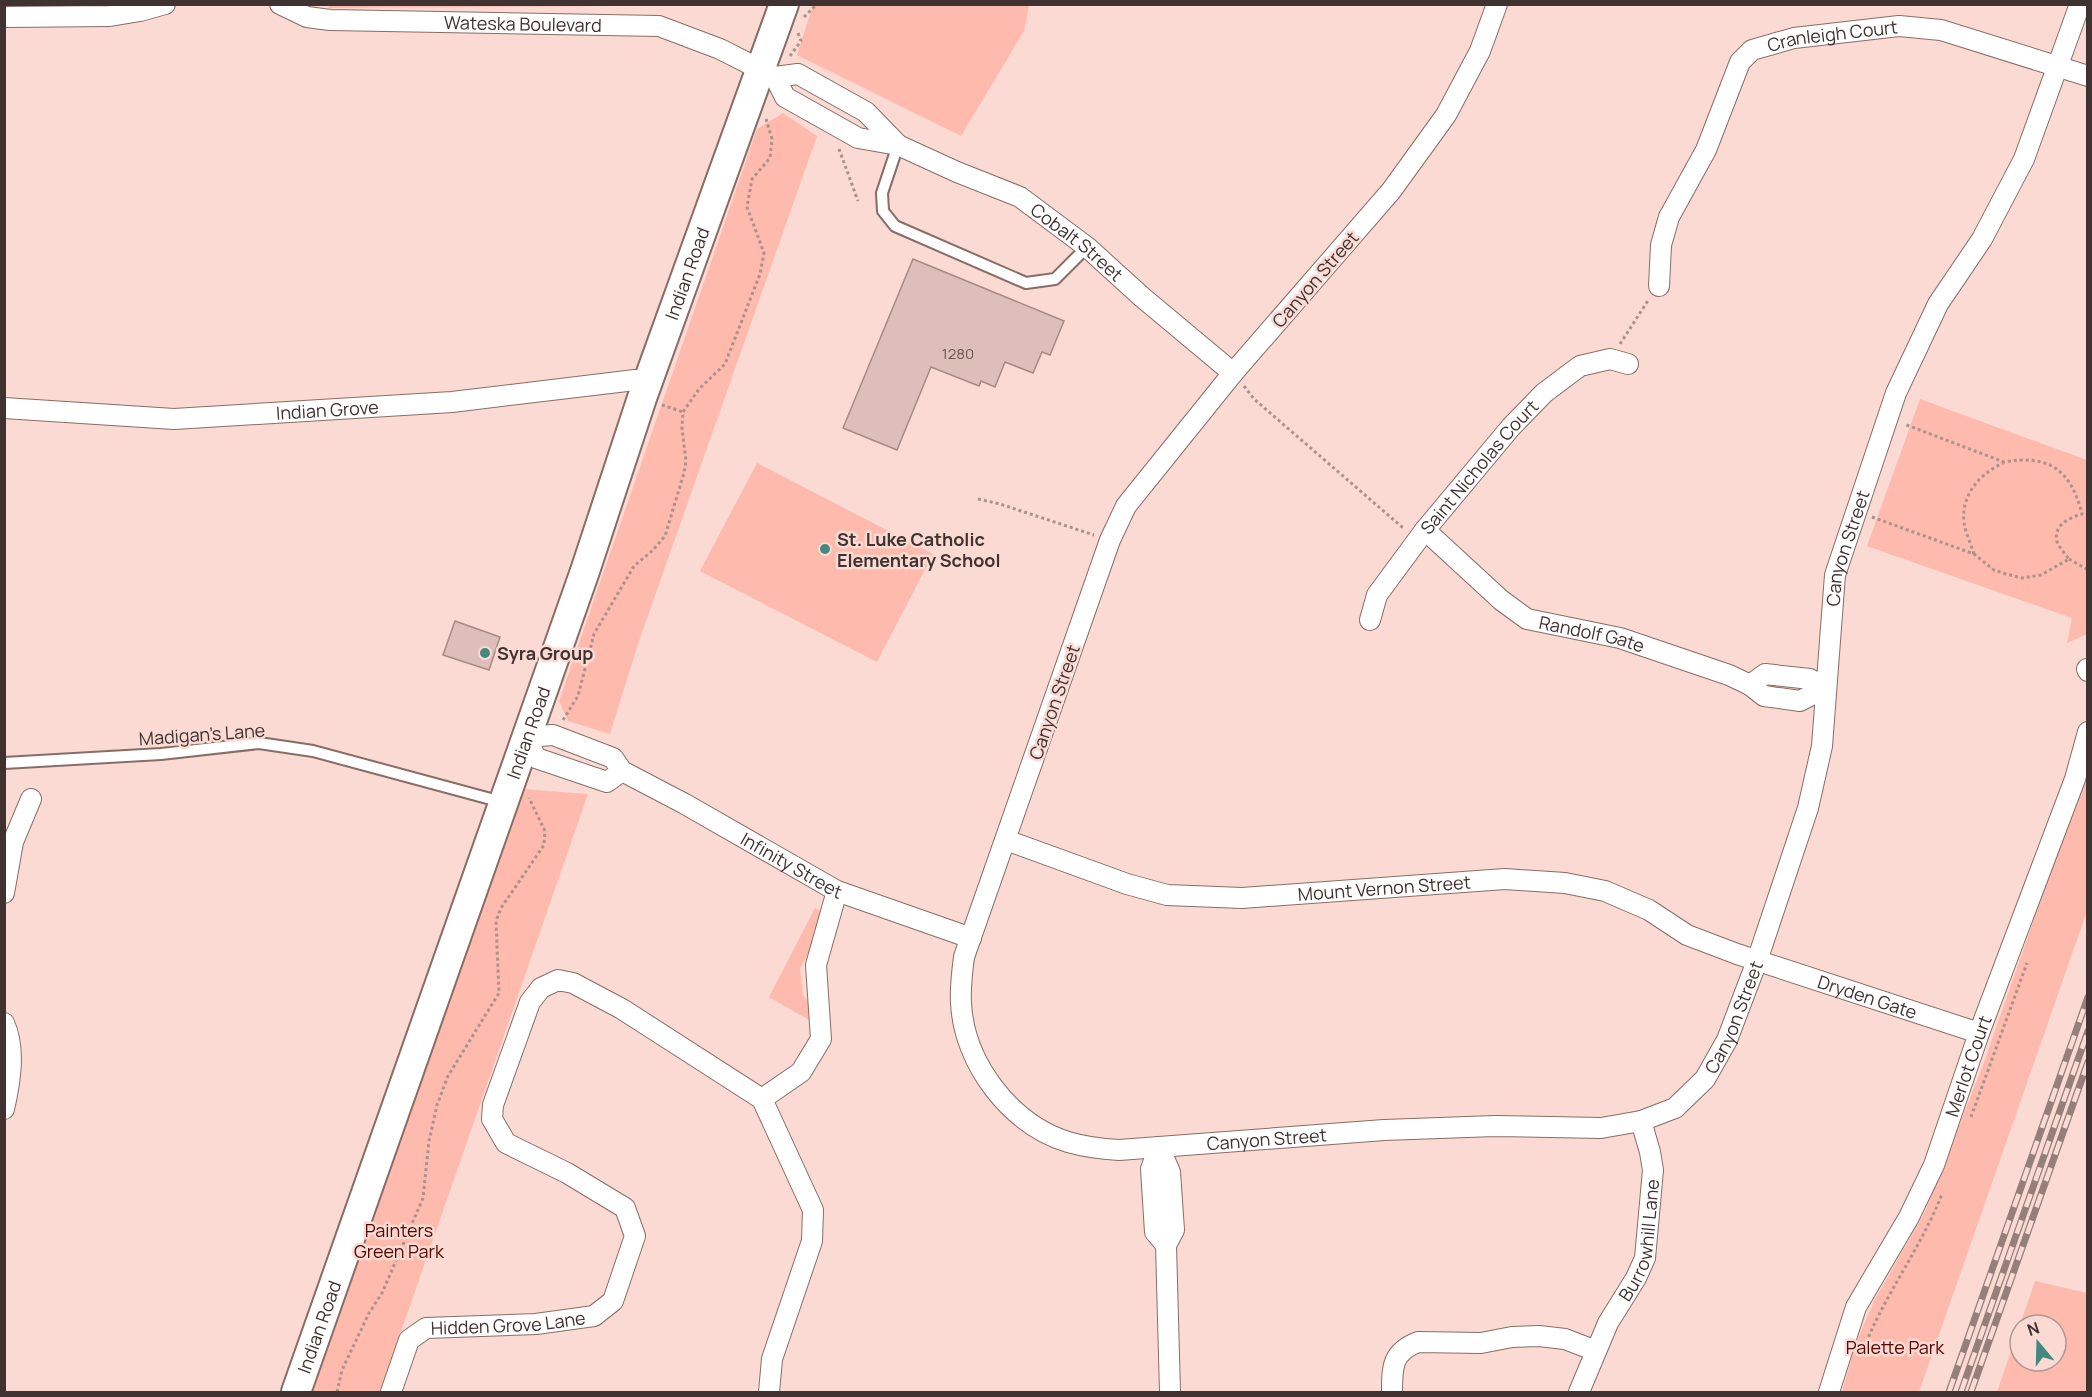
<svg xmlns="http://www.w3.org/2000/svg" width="2092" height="1397" font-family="Manrope,sans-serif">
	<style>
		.green { fill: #febaac; fill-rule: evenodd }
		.building { fill: #ddbeb8; stroke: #a78a83; stroke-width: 1.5 }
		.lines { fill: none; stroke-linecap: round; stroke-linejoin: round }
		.lane-casing { stroke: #886d67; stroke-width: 14 }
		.street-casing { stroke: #886d67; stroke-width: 22 }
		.secondary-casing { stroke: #886d67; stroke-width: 32 }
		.path { stroke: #aa928d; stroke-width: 3; stroke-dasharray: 3 3; stroke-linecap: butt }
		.lane { stroke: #fff; stroke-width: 10 }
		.street { stroke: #fff; stroke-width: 20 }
		.secondary { stroke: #fff; stroke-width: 28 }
		.rail-casing { stroke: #957f7b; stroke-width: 7 }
		.rail { stroke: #fadad3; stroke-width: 4.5; stroke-dasharray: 14; stroke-linecap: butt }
		.poi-dot { fill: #44897f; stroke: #fadad3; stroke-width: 2 }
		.labels { text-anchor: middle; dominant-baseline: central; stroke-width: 5; stroke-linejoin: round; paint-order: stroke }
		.number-label { font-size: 15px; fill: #665552 }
		.street-label { font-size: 18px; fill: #3f3230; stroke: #fadad3 }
		.poi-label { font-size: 18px; font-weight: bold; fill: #3f3230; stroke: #fadad3; text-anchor: start }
		.park-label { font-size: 18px; fill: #550700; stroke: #fadad3 }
	</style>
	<rect width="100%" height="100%" fill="#fadad3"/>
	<!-- green -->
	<path class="green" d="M 330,4 L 608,4 L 608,6 L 328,8 Z
		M 813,5 L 813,4 L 1029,5 L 1024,31 L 961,136 L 797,55 Z
		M 783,113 L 817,136 L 639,641 L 610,734 L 568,721 L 559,701 L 757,129 Z
		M 1920,399 L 2087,460 L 2087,634 L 2067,643 L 2072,618 L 1867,546 Z
		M 757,463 L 933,554 L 877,662 L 700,571 Z
		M 2087,768 L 2087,911 L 1919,1392 L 1842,1392 L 1855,1346 L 1874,1301 L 1925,1212 L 1983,1065 Z
		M 523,789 L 588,794 L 380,1392 L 310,1392 Z
		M 815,908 L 824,913 L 807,956 L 800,968 L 803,995 L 812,1008 L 813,1022 L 769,997 Z
		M 2035,1281 L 2087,1293 L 2087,1392 L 1997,1392 ZM 2020,1325 L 2056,1325 L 2056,1361 L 2020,1361 Z"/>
	<!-- building -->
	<path class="building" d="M 913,259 L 1064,321 L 1050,355 L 1042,352 L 1033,373 L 1005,362 L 995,387 L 981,381 L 979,386 L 931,367 L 897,450 L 843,428 Z
		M 455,621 L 500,637 L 489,670 L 443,655 Z"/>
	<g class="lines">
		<!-- lane casing -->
		<g class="lane-casing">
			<path id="lane" d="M 898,145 L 882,193 L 883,211 L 895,226 L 1026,283 L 1055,279 L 1087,247
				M 4,763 L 161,754 L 259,743 L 313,751 L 502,802"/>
		</g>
		<!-- street casing -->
		<g class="street-casing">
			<g id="street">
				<path id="s1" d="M 280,4 L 307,17 L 330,20 L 659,26 L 720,49 L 775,77 L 785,97 L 858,138 L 898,145 L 957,172 L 1020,197 L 1087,247 L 1142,297 L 1233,373"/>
				<path id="s2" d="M 1497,4 L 1480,51 L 1446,115 L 1391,191 L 1233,373 L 1126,506 L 1110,540 L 964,957 C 962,972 960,987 961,1003 C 964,1063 1010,1124 1068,1142 C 1085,1147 1101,1149 1119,1150 L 1384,1130 L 1495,1126 L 1601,1128 L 1641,1121 L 1675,1108 L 1705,1079 L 1727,1040 L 1757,961 L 1808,808 L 1822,746 L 1835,575 L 1896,393 L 1938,304 L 1982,239 L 2024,159 L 2080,4"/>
				<path d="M 4,17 L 110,16 L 140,11 L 165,4"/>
				<path d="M 775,77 L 798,74 L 866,112 L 898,145"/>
				<path id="s3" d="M 1659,286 L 1661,245 L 1669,217 L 1706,150 L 1740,62 L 1752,50 L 1794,38 L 1899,26 L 1941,30 L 2088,76"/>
				<path id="s4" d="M 4,408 L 174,419 L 452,402 L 635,380 L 648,382"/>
				<path id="s5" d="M 1425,530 L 1501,600 L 1527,619 L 1620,638 L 1729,675 L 1750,685 L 1764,696 L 1800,701 L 1825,688"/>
				<path id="s6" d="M 1370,620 L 1377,595 L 1425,530 L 1511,427 L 1544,393 L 1580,366 L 1610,359 L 1628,364"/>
				<path d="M 2087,669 L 2088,671"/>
				<path d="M 1750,685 L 1765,674 L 1810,679 L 1825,688"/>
				<path id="s7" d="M 622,771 L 607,782 L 542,760 L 536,758 L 526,737 L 553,735 L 613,758 L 622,771 L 685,804 L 837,891 L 971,938"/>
				<path id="s8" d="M 1006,840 L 1127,884 L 1167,895 L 1242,898 L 1505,879 L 1565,883 L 1605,891 L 1649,910 L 1687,935 L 1737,954 L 1979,1033"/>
				<path d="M 4,893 L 13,842 L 31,799"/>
				<path d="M 4,1023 C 16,1049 10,1083 4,1109"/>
				<path d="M 762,1099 L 801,1072 L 821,1039 L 816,965 L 837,891"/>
				<path d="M 1159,1147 L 1170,1172 L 1174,1230 L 1166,1245 L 1170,1392"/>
				<path d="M 1159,1147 L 1151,1169 L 1155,1232 L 1166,1245"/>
				<path id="s9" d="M 391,1392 L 409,1340 L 426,1328 L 536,1324 L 594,1316 L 613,1301 L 635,1236 L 625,1208 L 567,1173 L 506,1143 L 492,1119 L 493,1105 L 530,1002 L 541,988 L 558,980 L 573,983 L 622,1009 L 762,1099 L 813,1210 L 812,1241 L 772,1359 L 769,1392"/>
				<path d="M 1392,1392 C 1392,1367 1392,1352 1418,1342 L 1481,1343 L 1512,1337 L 1539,1336 L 1565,1339 L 1596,1351"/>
				<path id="s10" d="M 1579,1392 L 1608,1323 L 1636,1278 L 1645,1258 L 1653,1170 L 1650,1152 L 1641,1121"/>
				<path id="s11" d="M 1829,1392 L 1856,1307 L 1909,1217 L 1934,1165 L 1979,1033 L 2075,779 L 2088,732"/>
			</g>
		</g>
		<!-- secondary casing -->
		<g class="secondary-casing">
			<g id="secondary">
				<path id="s12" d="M 296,1392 L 585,571 L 642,398 L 784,4"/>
			</g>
		</g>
		<!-- path -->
		<path class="path" d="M 804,17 L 817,4
			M 790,56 L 801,41 L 798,33
			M 839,149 L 858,201
			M 1620,344 L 1649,299
			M 1244,386 L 1254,399 L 1402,527 L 1405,528
			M 662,405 L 683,412
			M 978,499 L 1000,504 L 1094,535
			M 1872,517 L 1974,554 L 1994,570 L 2006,574 L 2022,578 L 2041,575 L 2069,559 C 2065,554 2059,547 2057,542 C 2053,525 2069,518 2082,514 C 2071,470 2049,454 2004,462 L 1904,424
			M 1974,554 C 1971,544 1965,532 1964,522 C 1961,494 1980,474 2003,463
			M 2069,559 L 2088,570
			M 563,720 L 578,696 L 594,634 L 634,566 L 652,551 L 665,536 L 684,473 L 686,461 L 682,428 L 683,412 L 699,389 L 725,364 L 760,274 L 764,253 L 747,207 L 752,179 L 770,158 L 772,139 L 766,119
			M 1971,1117 L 2027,963
			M 1864,1348 C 1885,1294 1921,1248 1942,1194
			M 337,1392 L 342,1370 L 369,1313 L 382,1293 L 423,1198 L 429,1141 L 437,1105 L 448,1076 L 499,993 L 496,921 L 501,908 L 544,845 L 545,831 L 529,798"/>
		<!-- lane -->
		<use href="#lane" class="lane"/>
		<!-- street -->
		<use href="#street" class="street"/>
		<!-- secondary -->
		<use href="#secondary" class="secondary"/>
		<!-- rail casing -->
		<g class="rail-casing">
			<path id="rail" d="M 1949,1392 L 2088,997
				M 1961,1392 L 2088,1031
				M 1971,1392 L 2088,1062"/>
		</g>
		<!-- rail -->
		<use href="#rail" class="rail"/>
	</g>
	<!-- markers -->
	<g class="poi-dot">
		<circle cx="825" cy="549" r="6"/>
		<circle cx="485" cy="653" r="6"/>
	</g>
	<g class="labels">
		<!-- number labels -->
		<g class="number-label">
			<text x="958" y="353">1280</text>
		</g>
		<!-- street labels -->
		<g class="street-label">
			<text stroke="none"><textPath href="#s1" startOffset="246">Wateska Boulevard</textPath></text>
			<text stroke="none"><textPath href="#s3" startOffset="340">Cranleigh Court</textPath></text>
			<text stroke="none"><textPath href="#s1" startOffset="861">Cobalt Street</textPath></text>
			<text stroke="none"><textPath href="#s12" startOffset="1185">Indian Road</textPath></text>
			<text transform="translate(1315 279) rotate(-49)">Canyon Street</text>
			<text stroke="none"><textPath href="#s4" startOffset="324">Indian Grove</textPath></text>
			<text stroke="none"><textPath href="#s6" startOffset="190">Saint Nicholas Court</textPath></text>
			<text stroke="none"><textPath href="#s2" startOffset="2547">Canyon Street</textPath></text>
			<text stroke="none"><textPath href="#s5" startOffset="202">Randolf Gate</textPath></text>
			<text transform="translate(1054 702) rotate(-71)">Canyon Street</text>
			<text stroke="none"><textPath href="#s12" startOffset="699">Indian Road</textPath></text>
			<text transform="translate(202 734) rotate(-4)">Madigan's Lane</text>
			<text stroke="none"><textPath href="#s7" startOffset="418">Infinity Street</textPath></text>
			<text stroke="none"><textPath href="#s8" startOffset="388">Mount Vernon Street</textPath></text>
			<text stroke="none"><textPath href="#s8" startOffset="894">Dryden Gate</textPath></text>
			<text stroke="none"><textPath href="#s2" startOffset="2061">Canyon Street</textPath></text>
			<text stroke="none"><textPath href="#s11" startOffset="356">Merlot Court</textPath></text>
			<text stroke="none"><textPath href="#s2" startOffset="1539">Canyon Street</textPath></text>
			<text stroke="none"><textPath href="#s10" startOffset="166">Burrowhill Lane</textPath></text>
			<text stroke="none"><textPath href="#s9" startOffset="158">Hidden Grove Lane</textPath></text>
			<text stroke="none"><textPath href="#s12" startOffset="69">Indian Road</textPath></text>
		</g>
		<!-- poi labels -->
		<g class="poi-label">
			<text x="837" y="539">St. Luke Catholic<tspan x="837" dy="21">Elementary School</tspan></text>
			<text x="497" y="653">Syra Group</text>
		</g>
		<!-- park labels -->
		<g class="park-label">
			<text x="399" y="1230">Painters<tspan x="399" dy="21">Green Park</tspan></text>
			<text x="1895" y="1347">Palette Park</text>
		</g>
	</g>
	<!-- border -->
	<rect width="2092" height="1397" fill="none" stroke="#3f3230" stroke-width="12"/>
	<!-- north arrow -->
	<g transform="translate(2038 1343) rotate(341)"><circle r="28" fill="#fadad3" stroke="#af9792" stroke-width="1.5"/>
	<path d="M0-4.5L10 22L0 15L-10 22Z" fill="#44897f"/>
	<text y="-9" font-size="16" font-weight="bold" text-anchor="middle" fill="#3f3230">N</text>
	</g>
</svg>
